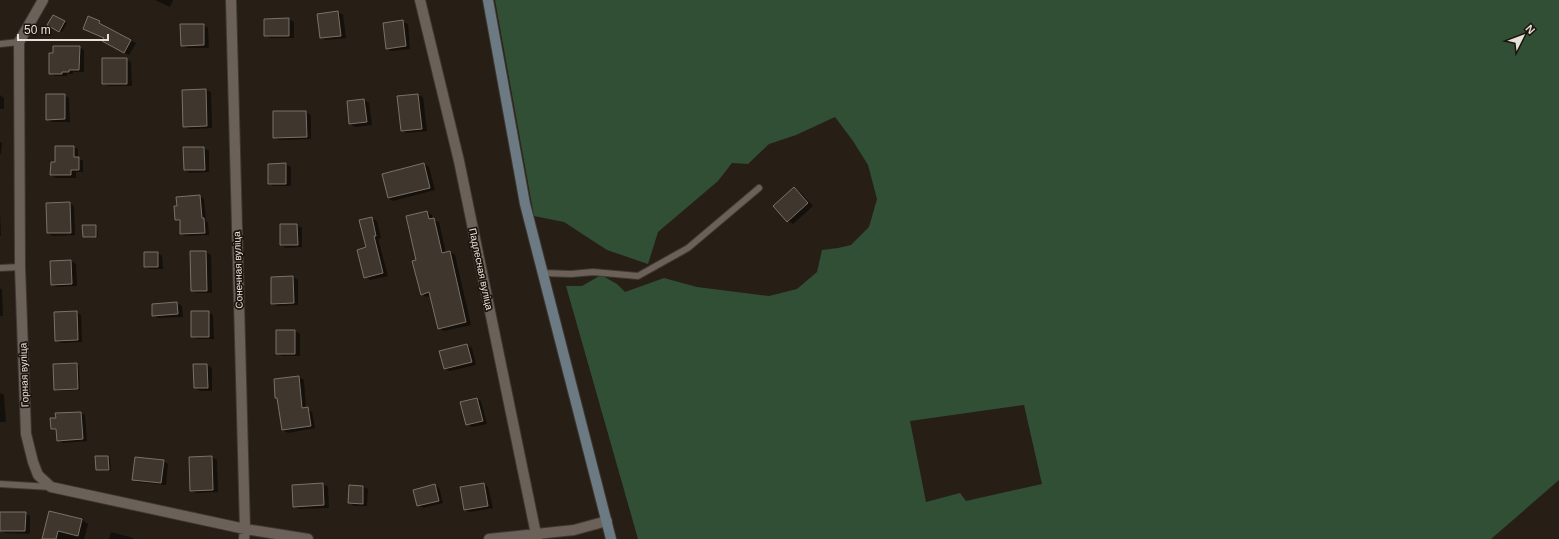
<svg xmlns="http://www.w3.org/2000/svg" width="1559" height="539" font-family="Helvetica,sans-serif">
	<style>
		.green { fill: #314f34; fill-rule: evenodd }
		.shadow { fill: #0007 }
		.building { fill: #3f362d; stroke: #7c7167 }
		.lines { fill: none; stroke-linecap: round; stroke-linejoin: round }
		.lane-casing { stroke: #3f3833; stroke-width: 8 }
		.street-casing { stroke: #3f3833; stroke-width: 12 }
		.secondary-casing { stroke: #3f3833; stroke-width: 12 }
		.lane { stroke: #6c6158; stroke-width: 6 }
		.street { stroke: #6c6158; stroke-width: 10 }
		.secondary { stroke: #6c7b83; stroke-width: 10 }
		.labels { text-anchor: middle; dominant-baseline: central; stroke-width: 3.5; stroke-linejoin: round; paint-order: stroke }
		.street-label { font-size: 10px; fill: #e7e1db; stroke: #1d150d }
	</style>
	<rect width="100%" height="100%" fill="#271e16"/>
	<!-- green -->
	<path class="green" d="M 495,0 L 1559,0 L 1559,480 L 1491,539 L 638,539 L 566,286 L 582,286 L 601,275 L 617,284 L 625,292 L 664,278 L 697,287 L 769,296 L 797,289 L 817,272 L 822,250 L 838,248 L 851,245 L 869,227 L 877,199 L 868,165 L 853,141 L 835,117 L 796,135 L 769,144 L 748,164 L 732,163 L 718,181 L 658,232 L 648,264 L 607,250 L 564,222 L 534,216 ZM 1024,405 L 1042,484 L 966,501 L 960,493 L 926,502 L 910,421 Z"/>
	<!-- shadow -->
	<path class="shadow" d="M 155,0 L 173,0 L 170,7 Z
		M 338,12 L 343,15 L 346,38 L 326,40 L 321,37 L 318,15 Z
		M 54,16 L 67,23 L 62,32 L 49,25 Z
		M 88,18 L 100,22 L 104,25 L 104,26 L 136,43 L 129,55 L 103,41 L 105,38 L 84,29 Z
		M 289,19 L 294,22 L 294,38 L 270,38 L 265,35 L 265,20 Z
		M 403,22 L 408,24 L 410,49 L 391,51 L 387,48 Z
		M 204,25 L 208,28 L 209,48 L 187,48 L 182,45 Z
		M 79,47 L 84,50 L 84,72 L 73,72 L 73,74 L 67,74 L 67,76 L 55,76 L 50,73 Z
		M 126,59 L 131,62 L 132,86 L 108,86 L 103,83 Z
		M 206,90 L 211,92 L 212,128 L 189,129 L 184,126 Z
		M 0,95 L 4,98 L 4,109 L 0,109 Z
		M 64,95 L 69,98 L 70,122 L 52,122 L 47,119 Z
		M 418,95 L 423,97 L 427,131 L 407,133 L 402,130 Z
		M 364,100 L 369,103 L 372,125 L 355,127 L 350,124 L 348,102 Z
		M 306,112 L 311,115 L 311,139 L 279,140 L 274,137 Z
		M 0,142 L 2,143 L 1,154 L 0,154 Z
		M 73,147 L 78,149 L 78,158 L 83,161 L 83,172 L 76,172 L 76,178 L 56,178 L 51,175 L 56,163 Z
		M 204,148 L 209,151 L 209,172 L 190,173 L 185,170 Z
		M 286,164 L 291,167 L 291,186 L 274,186 L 269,184 Z
		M 424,164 L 429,167 L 435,190 L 393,201 L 388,198 Z
		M 795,188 L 799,191 L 813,206 L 793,224 L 788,221 Z
		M 200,196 L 204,199 L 206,221 L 208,222 L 209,235 L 186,236 L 181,234 L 180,222 L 176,220 Z
		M 69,203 L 74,206 L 75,235 L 53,236 L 48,233 Z
		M 427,212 L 432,215 L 433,220 L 439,222 L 446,253 L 450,252 L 455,255 L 471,325 L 444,331 L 439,328 L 431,296 L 426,297 L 422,294 L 417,260 Z
		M 0,214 L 1,236 L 0,236 Z
		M 372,218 L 377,221 L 381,238 L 378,239 L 388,276 L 370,280 L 365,277 Z
		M 297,225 L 302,228 L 302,247 L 286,248 L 281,245 Z
		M 95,226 L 97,227 L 98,237 L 86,238 L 84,237 Z
		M 191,252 L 206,252 L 211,255 L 212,293 L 197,293 L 192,291 Z
		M 158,253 L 162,256 L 163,269 L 150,269 L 145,267 Z
		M 71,261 L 76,264 L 77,286 L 57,287 L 52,284 Z
		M 293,277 L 298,280 L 298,305 L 277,306 L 272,303 L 272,278 Z
		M 0,288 L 2,290 L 3,316 L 0,316 Z
		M 177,303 L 182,306 L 183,317 L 158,318 L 153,315 L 153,305 Z
		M 76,312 L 81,315 L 82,342 L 61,343 L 56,340 Z
		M 208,312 L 213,315 L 214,339 L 197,339 L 192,336 Z
		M 295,331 L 300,334 L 300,356 L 282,356 L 277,353 Z
		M 467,345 L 472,348 L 476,365 L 450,371 L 445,369 Z
		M 77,364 L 79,366 L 80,390 L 57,391 L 55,389 Z
		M 207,365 L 212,368 L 212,391 L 200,391 L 195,388 Z
		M 299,377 L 304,380 L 306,409 L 312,412 L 315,428 L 288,433 L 283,430 L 278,399 L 276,398 Z
		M 0,393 L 4,395 L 6,422 L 0,422 Z
		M 477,399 L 481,401 L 487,424 L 472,427 L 467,424 Z
		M 80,413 L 85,415 L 87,441 L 63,443 L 58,440 L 57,431 L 52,428 Z
		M 96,457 L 110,458 L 111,471 L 97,470 Z
		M 212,457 L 217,460 L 218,492 L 196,493 L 191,490 L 190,458 Z
		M 163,461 L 168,464 L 166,485 L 138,482 L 133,479 Z
		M 323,484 L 328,487 L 329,508 L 299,509 L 294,506 Z
		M 483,484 L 488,487 L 493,508 L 470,512 L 465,510 Z
		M 434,485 L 439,488 L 443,503 L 423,508 L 418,505 Z
		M 350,486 L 363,487 L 368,489 L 367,506 L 354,506 L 349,503 Z
		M 50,512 L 82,520 L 88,524 L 84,539 L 44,539 Z
		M 25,513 L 30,516 L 30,534 L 5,533 L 0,530 Z
		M 111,532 L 133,538 L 134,539 L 109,539 Z"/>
	<!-- building -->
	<path class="building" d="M 338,11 L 341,36 L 320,38 L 317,14 Z
		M 53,15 L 65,21 L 59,32 L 47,25 Z
		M 88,16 L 100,21 L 99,23 L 131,40 L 124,53 L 102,41 L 104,38 L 83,29 Z
		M 289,18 L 289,36 L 264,36 L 264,19 Z
		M 403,20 L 406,46 L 386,49 L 383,23 Z
		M 180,24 L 204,24 L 204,45 L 181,46 Z
		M 53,46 L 80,46 L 79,70 L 69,70 L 69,72 L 62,72 L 62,74 L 49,74 L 49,53 L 53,53 Z
		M 102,58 L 127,58 L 127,84 L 102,84 Z
		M 206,89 L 207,126 L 183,127 L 182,90 Z
		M 46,94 L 65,94 L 65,119 L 46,120 Z
		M 418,94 L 422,129 L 401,131 L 397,96 Z
		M 364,99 L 367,122 L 349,124 L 347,101 Z
		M 273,111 L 306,111 L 307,137 L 273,138 Z
		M 55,146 L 74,146 L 74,157 L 79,157 L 79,170 L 71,170 L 71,175 L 50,175 L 51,162 L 55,162 Z
		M 183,147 L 204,147 L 205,170 L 184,170 Z
		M 286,163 L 286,184 L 268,184 L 268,164 Z
		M 424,163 L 430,188 L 388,198 L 382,174 Z
		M 794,187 L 808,203 L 787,222 L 773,206 Z
		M 200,195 L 202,218 L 204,218 L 205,233 L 180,234 L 180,220 L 175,220 L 174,206 L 177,206 L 176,197 Z
		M 70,202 L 71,233 L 47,233 L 46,203 Z
		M 427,211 L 429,219 L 434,218 L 442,253 L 450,251 L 466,322 L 438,329 L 429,292 L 421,295 L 412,261 L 416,260 L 406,216 Z
		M 372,217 L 376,236 L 374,236 L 383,273 L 364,278 L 357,250 L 366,247 L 359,220 Z
		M 280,224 L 297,224 L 298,245 L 280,245 Z
		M 82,225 L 96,225 L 96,237 L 83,237 Z
		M 190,251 L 206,251 L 207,291 L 191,291 Z
		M 144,252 L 158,252 L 158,267 L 144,267 Z
		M 71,260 L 72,284 L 51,285 L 50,261 Z
		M 293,276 L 294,303 L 271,304 L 271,277 Z
		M 177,302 L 178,314 L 152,316 L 152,304 Z
		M 77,311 L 78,340 L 55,341 L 54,312 Z
		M 191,311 L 209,311 L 209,337 L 191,337 Z
		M 276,330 L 295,330 L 295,354 L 276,354 Z
		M 467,344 L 472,362 L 444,369 L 439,351 Z
		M 77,363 L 78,389 L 54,390 L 53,364 Z
		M 193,364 L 207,364 L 208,388 L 194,388 Z
		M 299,376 L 302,408 L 308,407 L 311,426 L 282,430 L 277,398 L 275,398 L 274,379 Z
		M 477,398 L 483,421 L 466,425 L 460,402 Z
		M 81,412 L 83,439 L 57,441 L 56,429 L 51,429 L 50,418 L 56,418 L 55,413 Z
		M 95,456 L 108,456 L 109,470 L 96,470 Z
		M 212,456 L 213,490 L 190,491 L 189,457 Z
		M 135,457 L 164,460 L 161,483 L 132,480 Z
		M 323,483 L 324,505 L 293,507 L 292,485 Z
		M 484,483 L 488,506 L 464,510 L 460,487 Z
		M 435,484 L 439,501 L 417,506 L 413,490 Z
		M 349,485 L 363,486 L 363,504 L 348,503 Z
		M 49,511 L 82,519 L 78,536 L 58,531 L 56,539 L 42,539 Z
		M 0,512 L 26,512 L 25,531 L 0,531 Z"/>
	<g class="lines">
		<!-- lane casing -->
		<g class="lane-casing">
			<path id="lane" d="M 0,44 L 19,42
				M 0,268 L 20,267
				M 543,273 L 571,274 L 593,272 L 638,276 L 688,248 L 759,188
				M 0,484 L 51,487"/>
		</g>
		<!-- street casing -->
		<g class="street-casing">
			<path id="street" d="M 43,0 L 19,42 L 20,267 L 26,434 L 33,462 L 38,475 L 51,487 L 245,529 L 308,539
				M 231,0 L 245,529 L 244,539
				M 420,0 L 459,161 L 537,539
				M 489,539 L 574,530 L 607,521"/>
		</g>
		<!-- secondary casing -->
		<g class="secondary-casing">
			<path id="secondary" d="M 488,0 L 525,204 L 611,539"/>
		</g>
		<!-- lane -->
		<use href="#lane" class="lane"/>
		<!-- street -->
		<use href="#street" class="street"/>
		<!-- secondary -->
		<use href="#secondary" class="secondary"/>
	</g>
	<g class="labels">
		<!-- street labels -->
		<g class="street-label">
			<text transform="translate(481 269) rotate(78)">Падлесная вуліца</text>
			<text transform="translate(238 270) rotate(-92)">Сонечная вуліца</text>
			<text transform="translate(24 375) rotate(-92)">Горная вуліца</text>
		</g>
	</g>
	<!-- north arrow -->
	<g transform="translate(1523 36) rotate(48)" stroke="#1d150d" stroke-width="3" paint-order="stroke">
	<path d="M0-3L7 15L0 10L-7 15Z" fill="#e7e1db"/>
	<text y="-6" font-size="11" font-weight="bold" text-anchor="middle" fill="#e7e1db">N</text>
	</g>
	<!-- scale -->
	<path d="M18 34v6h90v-6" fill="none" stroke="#e7e1db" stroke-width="2"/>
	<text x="24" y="34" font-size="12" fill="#e7e1db" stroke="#1d150d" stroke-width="3" paint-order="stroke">50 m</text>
</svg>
